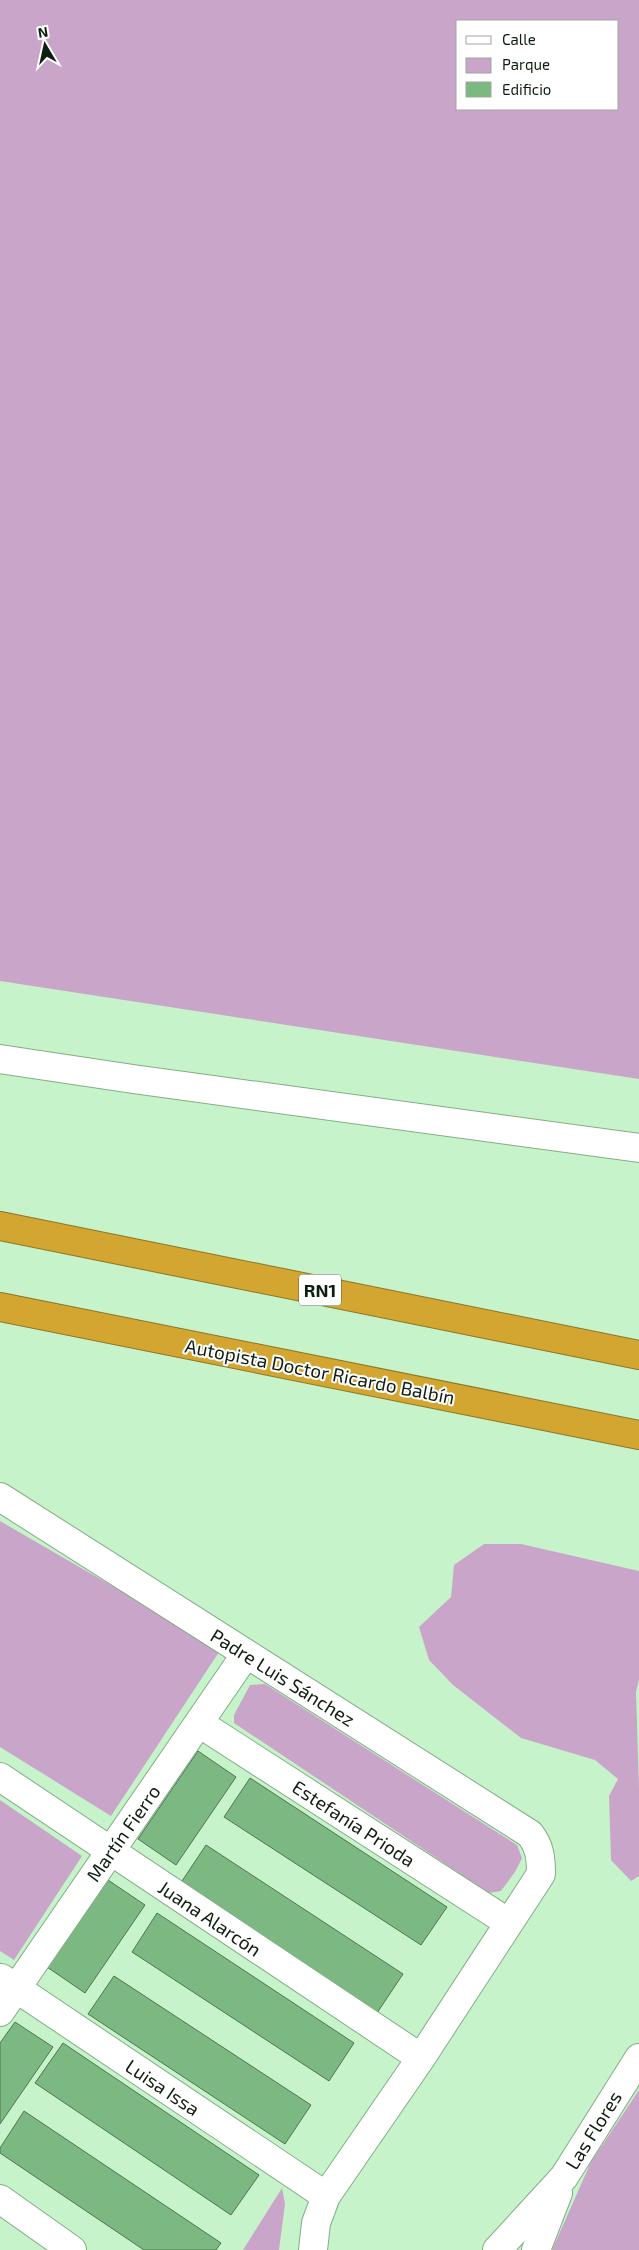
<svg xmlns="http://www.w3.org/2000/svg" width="639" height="2250" font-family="'Exo 2',sans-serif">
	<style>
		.green { fill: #caa5ca; fill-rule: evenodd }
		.building { fill: #7cb982; stroke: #4e7551 }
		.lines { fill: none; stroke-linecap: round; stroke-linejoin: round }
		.minor-casing { stroke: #84ad86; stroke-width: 30 }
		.highway-casing { stroke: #8d7625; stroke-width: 30 }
		.minor { stroke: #fff; stroke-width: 28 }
		.highway { stroke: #d2a631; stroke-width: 28 }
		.labels { text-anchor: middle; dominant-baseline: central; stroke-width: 4; stroke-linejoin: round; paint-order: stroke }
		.shield { fill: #fff; stroke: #566258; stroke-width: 1 }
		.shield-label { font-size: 18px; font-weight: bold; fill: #0e1e10 }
		.street-label { font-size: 19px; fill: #0e1e10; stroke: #fff }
	</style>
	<rect width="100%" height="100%" fill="#c7f3ca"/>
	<!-- green -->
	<path class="green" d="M 0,0 L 639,0 L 639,1079 L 0,981 ZM 458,21 L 618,21 L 618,109 L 458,109 Z
		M 0,1521 L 221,1649 L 111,1816 L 0,1747 Z
		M 484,1544 L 521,1544 L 639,1571 L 639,1679 L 636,1692 L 639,1788 L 639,1876 L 631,1881 L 611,1860 L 609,1796 L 618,1779 L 595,1760 L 521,1738 L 453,1685 L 429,1660 L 419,1627 L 451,1597 L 454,1565 Z
		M 265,1684 L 517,1845 L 522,1858 L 515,1872 L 501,1891 L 489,1893 L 234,1723 L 234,1715 L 250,1685 Z
		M 0,1800 L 82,1856 L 14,1960 L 0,1951 Z
		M 639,2090 L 639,2250 L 552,2250 L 591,2162 Z
		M 282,2188 L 285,2204 L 279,2250 L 243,2250 Z"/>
	<!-- building -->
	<path class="building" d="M 198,1751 L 236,1777 L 176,1865 L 138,1839 Z
		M 250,1778 L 447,1907 L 421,1945 L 224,1817 Z
		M 206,1845 L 403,1974 L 377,2013 L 180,1884 Z
		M 108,1880 L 145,1905 L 85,1993 L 47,1967 Z
		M 157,1913 L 354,2043 L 329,2081 L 132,1952 Z
		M 114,1976 L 311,2105 L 285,2144 L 88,2014 Z
		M 15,2022 L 53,2047 L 0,2124 L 0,2043 Z
		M 63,2043 L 259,2175 L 231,2215 L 35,2083 Z
		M 24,2111 L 221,2243 L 216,2250 L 144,2250 L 0,2153 L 0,2148 Z"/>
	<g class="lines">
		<!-- minor casing -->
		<g class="minor-casing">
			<path id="minor" d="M 0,1059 L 133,1079 L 639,1148
				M 0,1497 L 530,1834 C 540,1847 541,1858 541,1874 L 421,2058 L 326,2196 L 316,2223 L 313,2250
				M 199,1723 L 509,1923
				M 0,1777 L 421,2058
				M 1,1978 L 326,2196
				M 0,2012 L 246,1654
				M 0,2199 L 72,2250
				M 497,2250 L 564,2177 L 639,2058
				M 536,2250 L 558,2193"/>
		</g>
		<!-- highway casing -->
		<g class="highway-casing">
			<path id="highway" d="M 0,1226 L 639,1355
				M 0,1307 L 639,1435"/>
		</g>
		<!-- minor -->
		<use href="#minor" class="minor"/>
		<!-- highway -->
		<use href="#highway" class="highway"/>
	</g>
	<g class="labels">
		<!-- shield labels -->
		<rect class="shield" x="299" y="1274.5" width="42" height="31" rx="4"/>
		<g class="shield-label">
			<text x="320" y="1290">RN1</text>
		</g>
		<!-- street labels -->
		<g class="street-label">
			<text transform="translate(320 1371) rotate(11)">Autopista Doctor Ricardo Balbín</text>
			<text transform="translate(283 1677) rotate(32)">Padre Luis Sánchez</text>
			<text transform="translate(354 1823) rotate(33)">Estefanía Prioda</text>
			<text transform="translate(123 1833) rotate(-55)">Martín Fierro</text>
			<text transform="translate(210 1918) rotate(34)">Juana Alarcón</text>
			<text transform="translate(163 2087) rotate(34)">Luisa Issa</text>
			<text transform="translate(593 2130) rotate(-58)">Las Flores</text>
		</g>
	</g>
	<!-- legend -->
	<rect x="456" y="20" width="162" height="90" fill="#ffffff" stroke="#9fa59f"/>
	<rect x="466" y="36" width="25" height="8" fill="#ffffff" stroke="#9fa59f"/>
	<text x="502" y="45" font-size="15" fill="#0e1e10">Calle</text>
	<rect x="466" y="58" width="25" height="15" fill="#caa5ca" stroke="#9fa59f"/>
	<text x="502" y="70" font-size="15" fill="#0e1e10">Parque</text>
	<rect x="466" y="82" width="25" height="15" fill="#7cb982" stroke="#9fa59f"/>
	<text x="502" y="95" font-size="15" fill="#0e1e10">Edificio</text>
	<!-- north arrow -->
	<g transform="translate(45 45) rotate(351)" stroke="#ffffff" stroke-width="4" paint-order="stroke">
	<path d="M0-4L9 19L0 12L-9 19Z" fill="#0e1e10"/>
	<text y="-8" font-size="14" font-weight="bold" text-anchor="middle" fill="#0e1e10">N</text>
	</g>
</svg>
